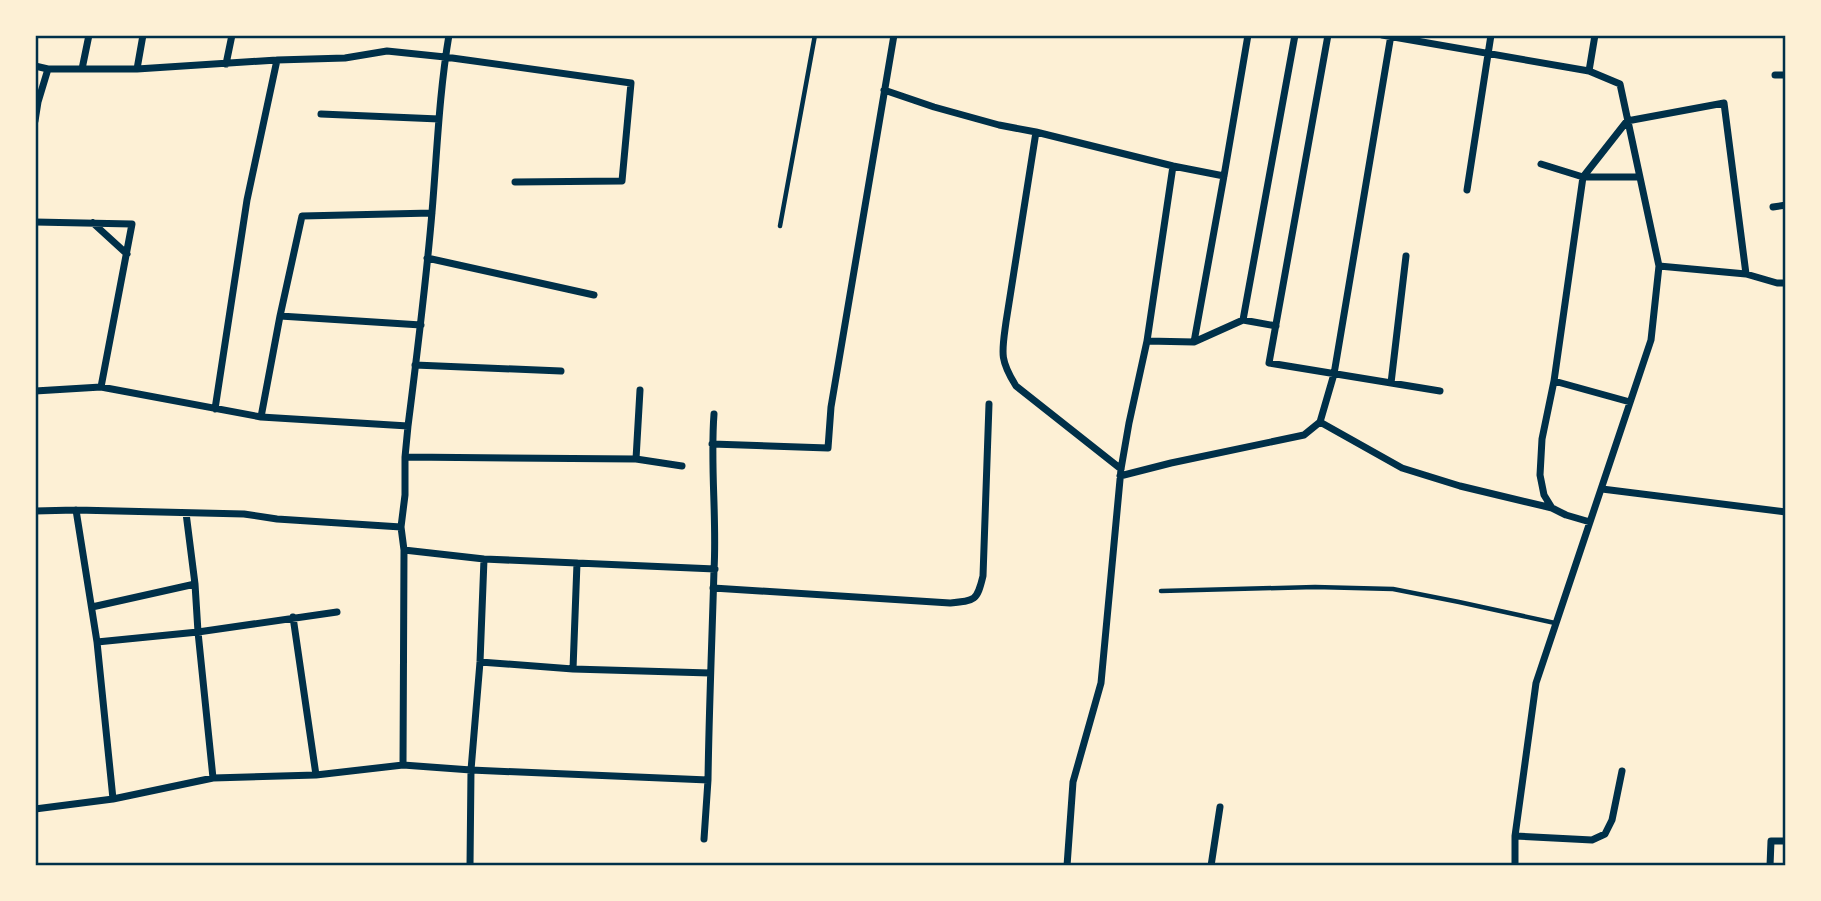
<svg xmlns="http://www.w3.org/2000/svg" width="1821" height="901" font-family="Jost,sans-serif">
	<style>
		.lines { fill: none; stroke-linecap: round; stroke-linejoin: round }
		.service { stroke: #003049; stroke-width: 4.5 }
		.minor { stroke: #003049; stroke-width: 7 }
		.neatline { fill: none; stroke: #003049; stroke-width: 2.5 }
	</style>
	<rect width="100%" height="100%" fill="#fdf0d5"/>
	<g class="lines">
		<!-- service -->
		<path class="service" d="M 780,226 L 815,35
			M 1161,591 L 1315,587 L 1393,589 L 1459,602 L 1555,623"/>
		<!-- minor -->
		<path class="minor" d="M 1328,35 L 1269,363 L 1440,391
			M 1382,35 L 1589,71
			M 1595,35 L 1589,71 L 1620,84 L 1659,266 L 1746,274 L 1777,283 L 1786,283
			M 226,64 L 232,35
			M 35,66 L 48,69 L 137,69 L 277,60 L 345,58 L 387,51 L 445,57 L 631,83 L 622,181 L 515,182
			M 82,69 L 89,35
			M 137,69 L 143,35
			M 1775,75 L 1786,75
			M 884,90 L 934,107 L 999,125 L 1036,132 L 1173,166 L 1224,176
			M 321,114 L 439,119
			M 35,121 L 38,102 L 48,69
			M 1036,132 L 1006,322 C 1002,352 999,359 1016,386 L 1121,469
			M 1541,164 L 1583,177 L 1639,177
			M 1467,190 L 1491,35
			M 1773,207 L 1786,205
			M 35,222 L 132,224 L 101,387
			M 93,223 L 127,254
			M 427,258 L 594,295
			M 1243,320 L 1295,35
			M 421,325 L 280,316 L 302,216 L 432,213
			M 1147,341 L 1194,342 L 1243,320 L 1276,326
			M 1194,342 L 1224,176 L 1248,35
			M 415,365 L 561,371
			M 1554,381 L 1630,402
			M 1391,383 L 1406,256
			M 35,391 L 101,387 L 261,417 L 408,426 L 405,457 L 636,459 L 682,466
			M 215,409 L 247,200 L 277,60
			M 261,417 L 280,316
			M 1320,422 L 1402,468 L 1460,486 L 1552,508
			M 408,426 C 417,355 426,284 432,212 C 437,153 439,94 449,35
			M 712,444 L 828,448 L 831,407 L 894,35
			M 636,459 L 640,390
			M 1120,476 L 1171,463 L 1304,435 L 1320,422 L 1334,374 L 1391,35
			M 1602,489 L 1786,512
			M 76,510 L 97,642
			M 35,511 L 76,510 L 244,514 L 277,519 L 401,527 L 404,550 L 484,559 L 715,569
			M 1590,522 L 1566,515 L 1552,508 L 1544,495 L 1540,475 L 1542,439 L 1554,381 L 1583,177 L 1627,121 L 1724,103 L 1746,274
			M 401,527 L 405,495 L 405,457
			M 195,584 L 198,632 L 213,778
			M 713,588 L 950,603 C 975,601 977,601 983,576 L 989,404
			M 92,607 L 195,584 L 186,513
			M 293,617 L 316,775
			M 480,662 L 573,669 L 710,673
			M 573,669 L 577,563
			M 403,765 L 404,550
			M 113,799 L 97,642 L 198,632 L 337,612
			M 35,809 L 113,799 L 213,778 L 316,775 L 403,765 L 471,770 L 708,780 C 709,710 712,640 714,570 C 717,518 710,466 714,414
			M 1515,836 L 1592,840 L 1605,834 L 1612,820 L 1622,771
			M 704,839 L 708,780
			M 470,866 L 471,770 L 480,662 L 484,559
			M 1067,866 L 1073,782 L 1101,683 L 1121,469 L 1129,423 L 1147,341 L 1173,166
			M 1211,866 L 1220,807
			M 1515,866 L 1515,836 L 1536,683 L 1651,340 L 1659,266
			M 1770,866 L 1771,841 L 1786,841"/>
	</g>
	<!-- border -->
	<rect width="1821" height="901" fill="none" stroke="#fdf0d5" stroke-width="74"/>
	<rect x="37" y="37" width="1747" height="827" class="neatline"/>
</svg>
